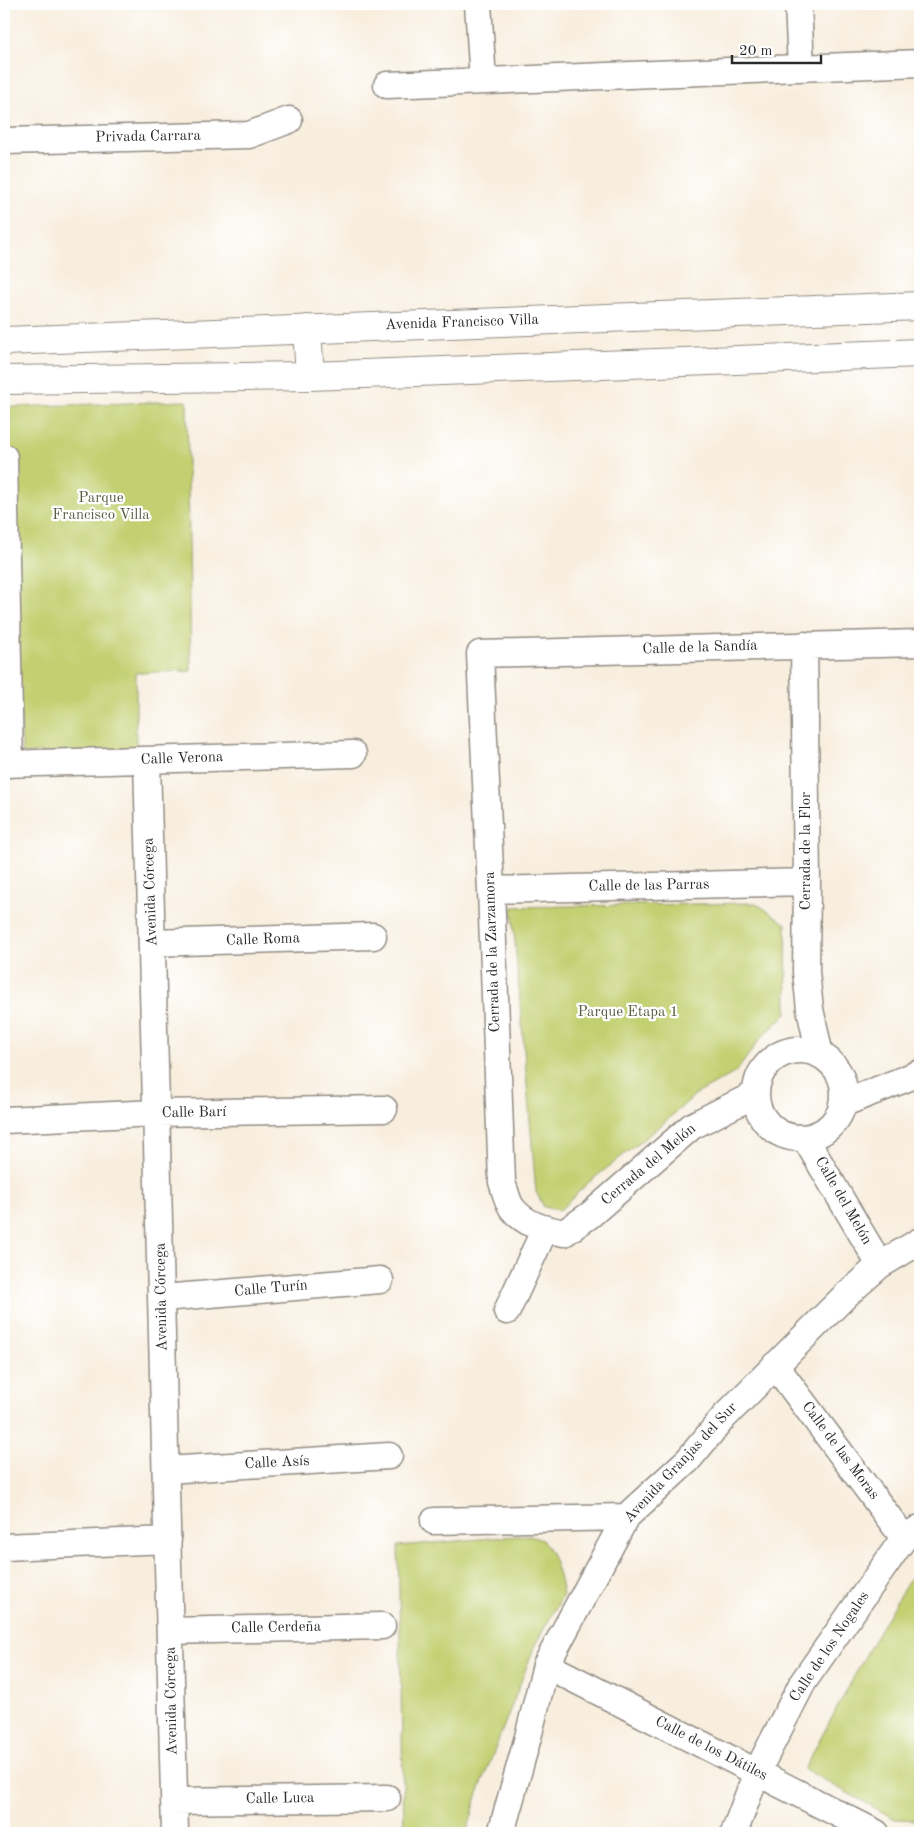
<svg xmlns="http://www.w3.org/2000/svg" width="924" height="1837" font-family="'Old Standard TT',serif">
	<style>
		.green { fill: #c3d072; stroke: #777e4e }
		.lines { fill: none; stroke-linecap: round; stroke-linejoin: round }
		.street-casing { stroke: #928c84; stroke-width: 29 }
		.primary-casing { stroke: #928c84; stroke-width: 30 }
		.street { stroke: #fff; stroke-width: 26 }
		.primary { stroke: #fff; stroke-width: 28 }
		.labels { text-anchor: middle; dominant-baseline: central; stroke-width: 4.5; stroke-linejoin: round; paint-order: stroke }
		.street-label { font-size: 15px; fill: #2b2b2b; stroke: #fff }
		.park-label { font-size: 15px; fill: #595d40; stroke: #fff }
	</style>
	<rect width="100%" height="100%" fill="#fff"/>
	<filter id="ink" filterUnits="userSpaceOnUse"><feTurbulence type="fractalNoise" baseFrequency=".02" numOctaves="2"/><feDisplacementMap in="SourceGraphic" scale="10" xChannelSelector="R" yChannelSelector="G"/><feConvolveMatrix kernelMatrix="1 2 1 2 8 2 1 2 1" color-interpolation-filters="sRGB"/></filter>
	<filter id="wash" filterUnits="userSpaceOnUse"><feTurbulence type="fractalNoise" baseFrequency=".0096" numOctaves="4" result="noise"/><feDisplacementMap in="SourceGraphic" scale="20" xChannelSelector="R" yChannelSelector="G"/><feGaussianBlur stdDeviation="1.12" result="paint"/><feColorMatrix in="noise" values="0 0 0 0 0 0 0 0 0 0 0 0 0 0 0 0 0 1.4 0 .05"/><feComposite in="paint" operator="in"/></filter>
	<g filter="url(#wash)">
		<rect width="100%" height="100%" fill="#f8eede"/>
		<!-- green -->
		<path class="green" d="M 187,401 L 191,671 L 136,673 L 136,749 L 22,754 L 9,407 Z
			M 756,903 L 786,924 L 787,1013 L 761,1038 L 736,1072 L 695,1095 L 659,1127 L 588,1183 L 560,1210 L 544,1207 L 536,1192 L 512,907 Z
			M 527,1535 C 531,1537 539,1538 543,1541 C 553,1550 561,1581 563,1595 L 535,1645 L 477,1796 L 467,1833 L 404,1833 L 398,1546 Z
			M 920,1569 L 920,1820 L 895,1819 L 804,1769 L 876,1636 L 908,1581 Z"/>
	</g>
	<g filter="url(#ink)">
		<g class="lines">
			<!-- street casing -->
			<g class="street-casing">
				<path id="street" d="M 478,4 L 483,81
					M 798,4 L 801,68
					M 387,85 L 920,63
					M 4,141 L 249,135 L 289,120
					M 4,457 L 10,764
					M 804,645 L 807,882 L 806,972 L 810,1009 L 820,1055
					M 147,760 L 175,1833
					M 4,764 L 353,754
					M 491,890 L 807,882
					M 152,943 L 373,936
					M756 1094a44 44 0 1 1 88 0a44 44 0 1 1-88 0Z
					M 756,1094 L 692,1126 L 590,1215 L 564,1233 C 544,1229 525,1225 512,1208 C 507,1201 505,1190 502,1182 L 491,890 L 480,654 L 920,643
					M 842,1104 L 920,1073
					M 4,1120 L 157,1113 L 384,1109
					M 805,1138 L 880,1265
					M 162,1298 L 380,1280
					M 507,1311 L 545,1229
					M 775,1365 L 904,1538
					M 166,1470 L 389,1456
					M 434,1521 L 626,1517
					M 4,1547 L 168,1540
					M 170,1631 L 382,1626
					M 546,1665 L 876,1833
					M 174,1801 L 387,1798
					M 501,1833 L 528,1737 L 546,1665 L 626,1517 L 688,1460 L 724,1417 L 846,1295 L 880,1265 L 920,1241
					M 734,1833 L 757,1772 L 803,1682 L 904,1538 L 920,1528"/>
			</g>
			<!-- primary casing -->
			<g class="primary-casing">
				<path id="primary" d="M 307,329 L 310,376
					M 4,341 L 920,306
					M 4,380 L 310,376 L 920,353"/>
			</g>
			<!-- street -->
			<use href="#street" class="street"/>
			<!-- primary -->
			<use href="#primary" class="primary"/>
		</g>
	</g>
	<g class="labels">
		<!-- street labels -->
		<g class="street-label">
			<text transform="translate(148 137) rotate(-1)">Privada Carrara</text>
			<text transform="translate(462 323) rotate(-2)">Avenida Francisco Villa</text>
			<text transform="translate(700 648) rotate(-2)">Calle de la Sandía</text>
			<text transform="translate(182 759) rotate(-2)">Calle Verona</text>
			<text transform="translate(806 851) rotate(-90)">Cerrada de la Flor</text>
			<text transform="translate(649 886) rotate(-1)">Calle de las Parras</text>
			<text transform="translate(151 892) rotate(-92)">Avenida Córcega</text>
			<text transform="translate(263 940) rotate(-2)">Calle Roma</text>
			<text transform="translate(493 952) rotate(-92)">Cerrada de la Zarzamora</text>
			<text transform="translate(194 1113) rotate(-1)">Calle Barí</text>
			<text transform="translate(649 1165) rotate(-40)">Cerrada del Melón</text>
			<text transform="translate(843 1201) rotate(60)">Calle del Melón</text>
			<text transform="translate(271 1289) rotate(-5)">Calle Turín</text>
			<text transform="translate(162 1297) rotate(-91)">Avenida Córcega</text>
			<text transform="translate(840 1451) rotate(53)">Calle de las Moras</text>
			<text transform="translate(277 1463) rotate(-3)">Calle Asís</text>
			<text transform="translate(681 1463) rotate(-47)">Avenida Granjas del Sur</text>
			<text transform="translate(276 1628) rotate(-1)">Calle Cerdeña</text>
			<text transform="translate(830 1647) rotate(-56)">Calle de los Nogales</text>
			<text transform="translate(172 1701) rotate(-91)">Avenida Córcega</text>
			<text transform="translate(711 1749) rotate(27)">Calle de los Dátiles</text>
			<text transform="translate(280 1799) rotate(-1)">Calle Luca</text>
		</g>
		<!-- park labels -->
		<g class="park-label">
			<text x="101" y="498">Parque<tspan x="101" dy="17">Francisco Villa</tspan></text>
			<text x="628" y="1012">Parque Etapa 1</text>
		</g>
	</g>
	<!-- margin -->
	<rect width="924" height="1837" fill="none" stroke="#fff" stroke-width="20"/>
	<!-- scale -->
	<path d="M732 55v8h89v-8" fill="none" stroke="#2b2b2b" stroke-width="2.5"/>
	<text x="739" y="55" font-size="15" fill="#2b2b2b" stroke="#ffffff" stroke-width="4" paint-order="stroke">20 m</text>
</svg>
